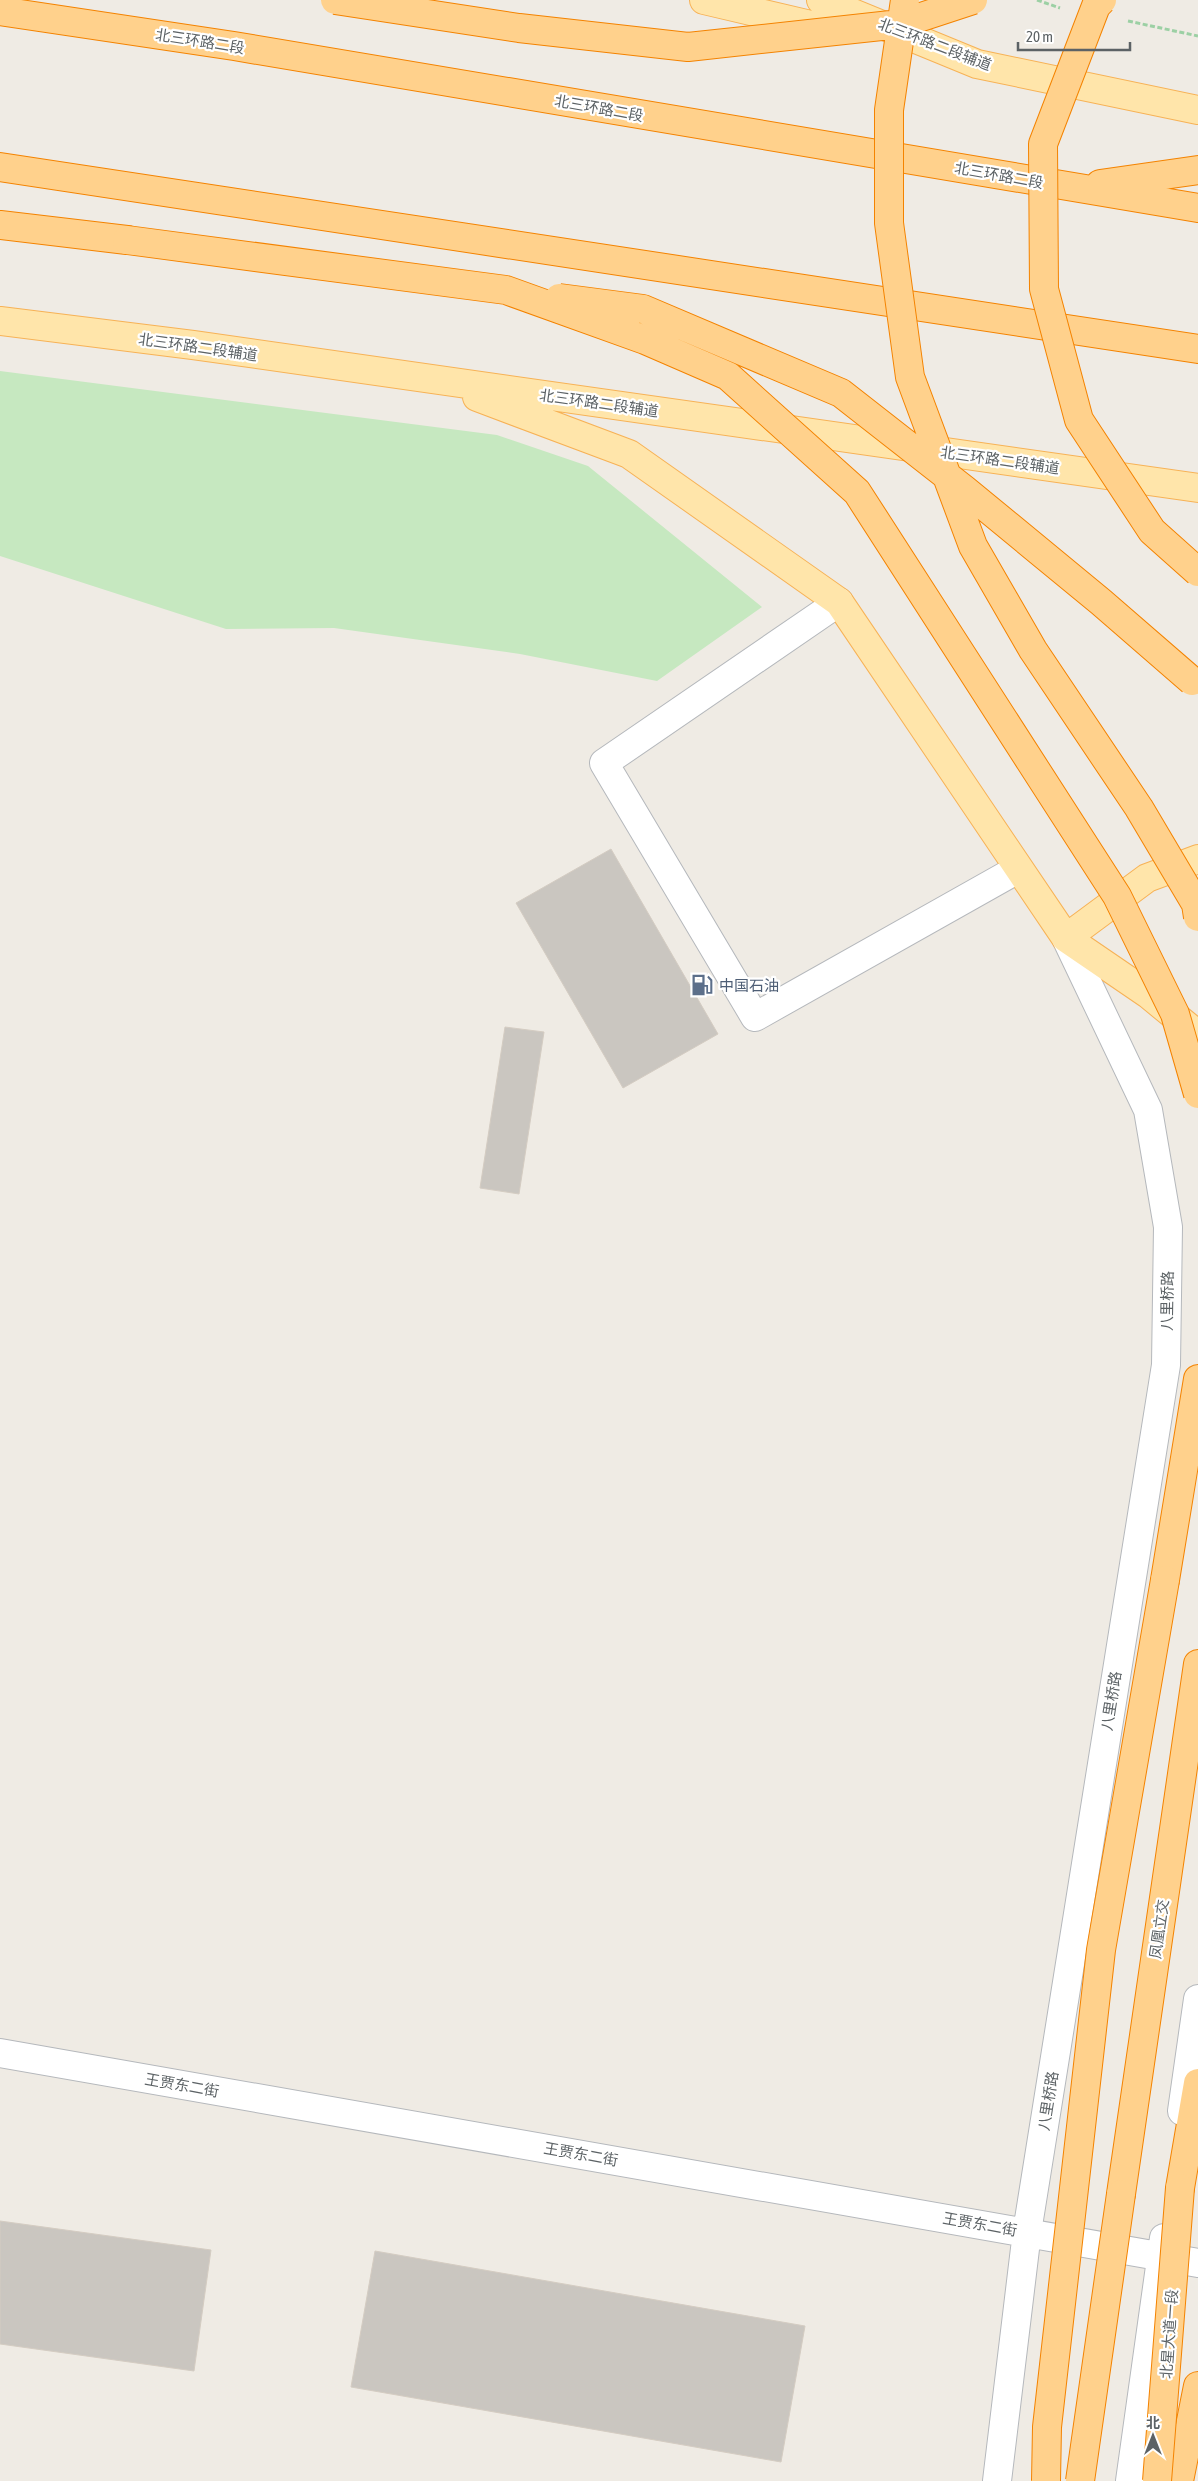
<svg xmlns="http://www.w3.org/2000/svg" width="1198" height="2481" font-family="'Asap Condensed','Noto Sans SC',sans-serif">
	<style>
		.green { fill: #c6e8c0 }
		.building { fill: #cac6c0; stroke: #d4ccc2 }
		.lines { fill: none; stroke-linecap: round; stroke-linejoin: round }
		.minor-casing { stroke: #b5b8bc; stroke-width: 30 }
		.major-casing { stroke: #f7b256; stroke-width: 30 }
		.highway-casing { stroke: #f48300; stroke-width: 30 }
		.path { stroke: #9cd0a4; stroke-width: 3; stroke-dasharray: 5 2.5; stroke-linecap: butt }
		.minor { stroke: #fff; stroke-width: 28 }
		.major { stroke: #ffe5aa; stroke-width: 28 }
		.highway { stroke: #ffd18c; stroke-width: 28 }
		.highway-bridge-casing { stroke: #f48300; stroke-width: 30; stroke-linecap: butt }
		.highway-bridge { stroke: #ffd18c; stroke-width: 28 }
		.labels { text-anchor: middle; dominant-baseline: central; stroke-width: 4.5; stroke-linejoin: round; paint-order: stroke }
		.street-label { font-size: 15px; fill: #5c6265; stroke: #fff }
		.service-label { font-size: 15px; fill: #4e5e75; stroke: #fff; text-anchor: start }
	</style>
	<rect width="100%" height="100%" fill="#efebe4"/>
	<!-- green -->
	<path class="green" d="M 0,371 L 497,435 L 588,466 L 762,607 L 657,681 L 520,654 L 334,628 L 226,629 L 0,556 Z"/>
	<!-- building -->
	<path class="building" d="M 611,849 L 718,1034 L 623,1088 L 516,903 Z
		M 505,1027 L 544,1032 L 519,1194 L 480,1188 Z
		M 0,2221 L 211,2250 L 194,2371 L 0,2344 Z
		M 375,2251 L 805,2326 L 781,2462 L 351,2387 Z"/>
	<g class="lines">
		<!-- minor casing -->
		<g class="minor-casing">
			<path id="minor" d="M 839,602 L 604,763 L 755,1017 L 1018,869
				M 0,2053 L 1198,2263
				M 1182,2111 L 1198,1999
				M 997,2481 L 1027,2232 L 1166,1365 L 1168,1227 L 1148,1110 L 1066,938
				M 1130,2481 L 1164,2238"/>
		</g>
		<!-- major casing -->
		<g class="major-casing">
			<path id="major" d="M 704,0 L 832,30
				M 821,0 L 977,64 L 1198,110
				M 0,321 L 193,345 L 1198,488
				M 477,397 L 629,454 L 839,602 L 1066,938 L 1148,994 L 1198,1035
				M 1066,938 L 1147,878 L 1198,859"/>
		</g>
		<!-- highway casing -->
		<g class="highway-casing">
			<path id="highway" d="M 0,11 L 234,46 L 1198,208
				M 0,167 L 1198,349
				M 1100,184 L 1198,170
				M 0,225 L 127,240
				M 1165,1580 L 1198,1379
				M 1180,2188 L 1198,2083
				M 1121,2194 L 1198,1664
				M 1179,2481 L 1198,2386"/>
		</g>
		<!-- path -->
		<path class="path" d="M 1037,0 L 1060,8
			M 1128,21 L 1198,36"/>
		<!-- minor -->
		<use href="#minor" class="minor"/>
		<!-- major -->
		<use href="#major" class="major"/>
		<!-- highway -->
		<use href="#highway" class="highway"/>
		<!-- highway-bridge casing -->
		<g class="highway-bridge-casing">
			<path id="highway-bridge" d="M 335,0 L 519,28 L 688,47 L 900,24 L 973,0
				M 905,0 L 889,110 L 889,223 L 910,377 L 973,546 L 1033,650 L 1139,808 L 1196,904 L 1198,917
				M 1102,0 L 1096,6 L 1043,144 L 1044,289 L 1079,420 L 1152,531 L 1198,572
				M 127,240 L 506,290 L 645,340 L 728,376 L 857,492 L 1117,896 L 1175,1014 L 1198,1094
				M 559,298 L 643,309 L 841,393 L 965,490 L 1101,602 L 1192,681
				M 1046,2481 L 1047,2427 L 1101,1950 L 1165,1580
				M 1080,2481 L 1121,2194
				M 1157,2481 L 1180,2188"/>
		</g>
		<!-- highway-bridge -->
		<use href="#highway-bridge" class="highway-bridge"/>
	</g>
	<!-- icons -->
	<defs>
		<g id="fuel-bare" transform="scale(1.725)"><path d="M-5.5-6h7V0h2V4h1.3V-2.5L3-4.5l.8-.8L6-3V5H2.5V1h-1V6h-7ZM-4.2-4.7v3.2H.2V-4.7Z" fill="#5c6f8a" stroke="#fff" stroke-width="2.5" paint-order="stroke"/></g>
	</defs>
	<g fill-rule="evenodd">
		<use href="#fuel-bare" x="702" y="985"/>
	</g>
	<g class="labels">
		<!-- street labels -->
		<g class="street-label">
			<text transform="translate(200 41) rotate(9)">北三环路二段</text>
			<text transform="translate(935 44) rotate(21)">北三环路二段辅道</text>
			<text transform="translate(599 108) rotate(10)">北三环路二段</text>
			<text transform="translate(999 175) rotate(10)">北三环路二段</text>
			<text transform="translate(198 347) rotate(8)">北三环路二段辅道</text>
			<text transform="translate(599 403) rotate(8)">北三环路二段辅道</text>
			<text transform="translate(1000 460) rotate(8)">北三环路二段辅道</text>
			<text transform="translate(1167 1301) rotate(-89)">八里桥路</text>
			<text transform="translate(1111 1701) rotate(-81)">八里桥路</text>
			<text transform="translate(1159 1929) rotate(-82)">凤凰立交</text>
			<text transform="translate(182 2085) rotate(10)">王贾东二街</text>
			<text transform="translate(1048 2101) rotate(-81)">八里桥路</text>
			<text transform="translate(581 2154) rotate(10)">王贾东二街</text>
			<text transform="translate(980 2224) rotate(10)">王贾东二街</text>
			<text transform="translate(1169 2334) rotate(-86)">北星大道一段</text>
		</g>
		<!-- service labels -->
		<g class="service-label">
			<text x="719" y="985">中国石油</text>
		</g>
	</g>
	<!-- north arrow -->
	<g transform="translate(1153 2436)" stroke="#ffffff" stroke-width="4" paint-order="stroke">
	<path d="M0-4L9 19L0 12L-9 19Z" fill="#5c6265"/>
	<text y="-8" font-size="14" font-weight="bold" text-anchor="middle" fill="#5c6265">北</text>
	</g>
	<!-- scale -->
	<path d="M1018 42v8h112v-8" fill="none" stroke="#5c6265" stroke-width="2.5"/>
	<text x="1026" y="42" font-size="15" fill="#5c6265" stroke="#ffffff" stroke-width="4" paint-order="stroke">20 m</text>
</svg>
